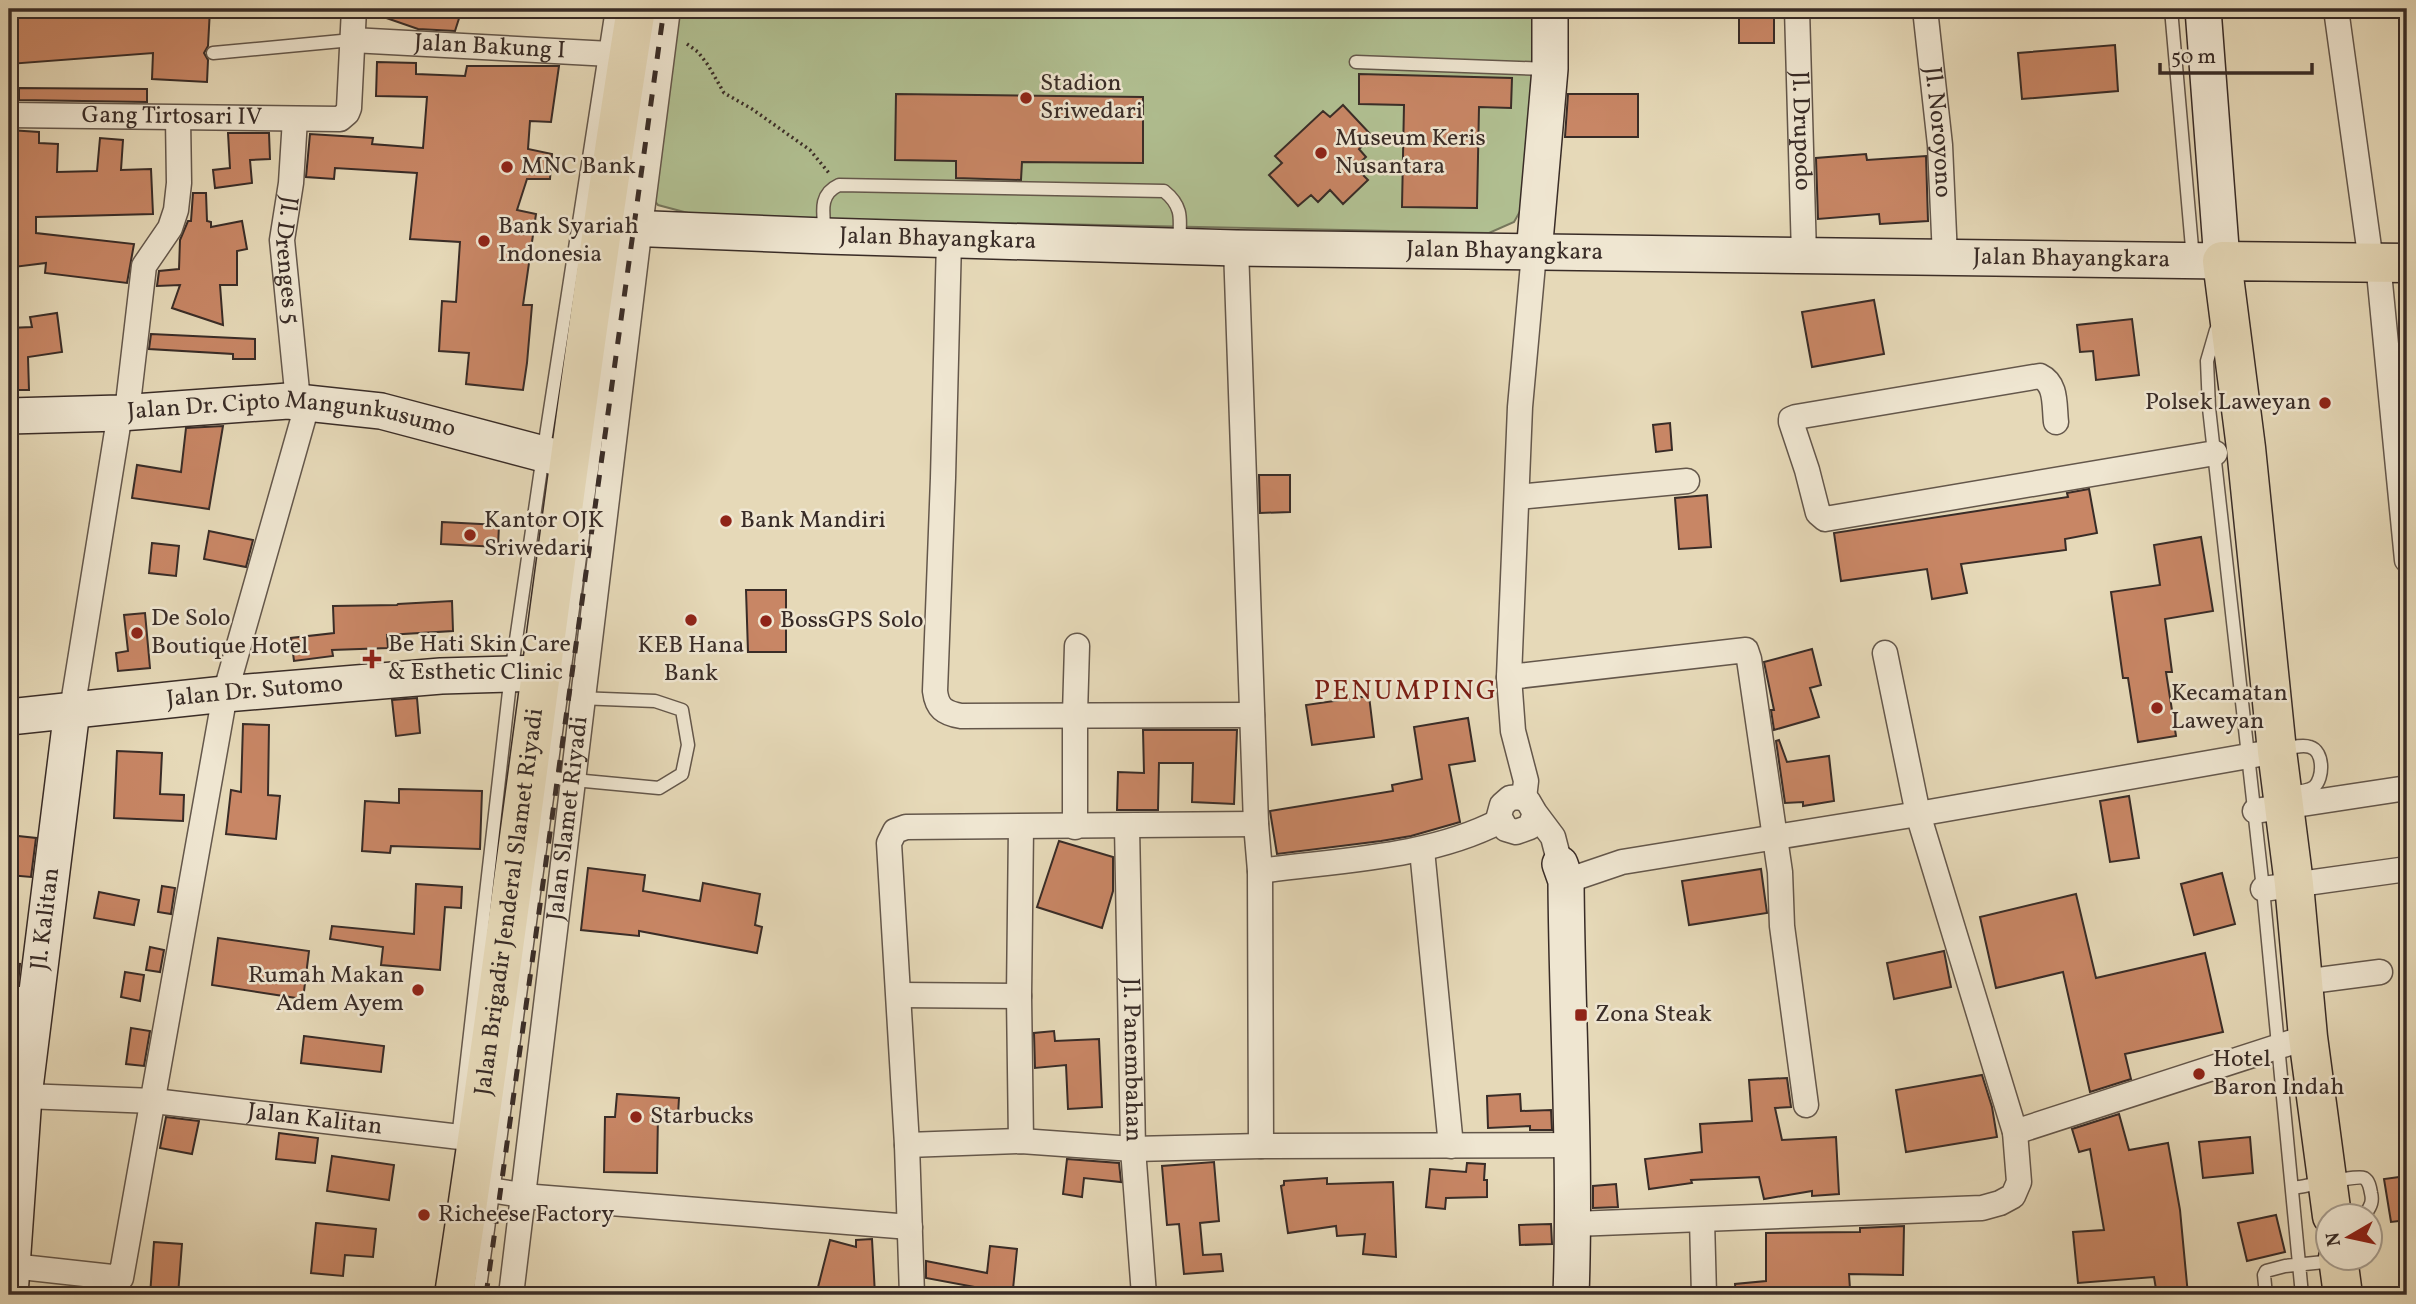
<svg xmlns="http://www.w3.org/2000/svg" width="2416" height="1304" font-family="Vollkorn,serif">
	<style>
		.green { fill: #b1c092; stroke: #75765c; stroke-width: 2 }
		.building { fill: #c88665; stroke: #392c27; stroke-width: 2 }
		.lines { fill: none; stroke-linecap: round; stroke-linejoin: round }
		.lane-casing { stroke: #64574b; stroke-width: 15 }
		.street-casing { stroke: #64574b; stroke-width: 27 }
		.secondary-casing { stroke: #392c27; stroke-width: 38 }
		.primary-casing { stroke: #392c27; stroke-width: 41 }
		.path { stroke: #392c27; stroke-width: 3.5; stroke-dasharray: 2 3.5; stroke-linecap: butt }
		.lane { stroke: #efe6d1; stroke-width: 12 }
		.street { stroke: #efe6d1; stroke-width: 24 }
		.secondary { stroke: #efe6d1; stroke-width: 35 }
		.primary { stroke: #e6d9b8; stroke-width: 38 }
		.rail { stroke: #392c27; stroke-width: 5; stroke-dasharray: 12 12; stroke-linecap: butt }
		.poi-dot { fill: #8f2418; stroke: #efe6d1; stroke-width: 2.5 }
		.labels { text-anchor: middle; dominant-baseline: central; stroke-width: 5; stroke-linejoin: round; paint-order: stroke }
		.street-label { font-size: 24px; fill: #392c27; stroke: #efe6d1 }
		.poi-label { font-size: 24px; fill: #392c27; stroke: #efe6d1; text-anchor: start }
		.quarter-label { font-size: 28px; letter-spacing: 2px; fill: #7a1f14; stroke: #efe6d1 }
	</style>
	<rect width="100%" height="100%" fill="#e6d9b8"/>
	<filter id="stains"><feTurbulence type="fractalNoise" baseFrequency=".00286" numOctaves="4"/><feColorMatrix values="0 0 0 0 .2 0 0 0 0 .09 0 0 0 0 .02 0 0 0 .5 -.17"/></filter>
	<radialGradient id="worn" r=".72"><stop offset=".6" stop-color="#630" stop-opacity="0"/><stop offset="1" stop-color="#630" stop-opacity=".3"/></radialGradient>
	<!-- green -->
	<path class="green" d="M 676,9 L 1538,9 L 1527,199 L 1514,222 L 1489,233 L 703,217 L 658,205 L 651,197 Z"/>
	<!-- building -->
	<path class="building" d="M 9,9 L 210,9 L 208,46 L 204,53 L 208,60 L 207,82 L 152,79 L 153,53 L 9,64 Z
		M 369,9 L 462,9 L 455,31 L 418,29 L 369,12 Z
		M 1739,9 L 1774,9 L 1774,43 L 1739,43 Z
		M 2115,45 L 2118,91 L 2022,99 L 2018,53 Z
		M 377,62 L 416,63 L 416,74 L 465,76 L 467,66 L 559,66 L 551,122 L 530,121 L 528,149 L 552,154 L 550,179 L 527,179 L 517,210 L 536,214 L 523,305 L 532,305 L 527,363 L 523,390 L 466,384 L 469,353 L 439,351 L 442,301 L 456,302 L 460,242 L 410,239 L 417,173 L 335,168 L 334,179 L 306,177 L 310,134 L 373,138 L 372,144 L 423,148 L 427,97 L 376,96 Z
		M 1359,74 L 1512,78 L 1511,108 L 1479,107 L 1477,208 L 1402,207 L 1404,105 L 1359,104 Z
		M 19,88 L 147,89 L 147,102 L 19,100 Z
		M 896,94 L 1143,97 L 1143,163 L 1022,162 L 1021,180 L 956,178 L 956,161 L 895,160 Z
		M 1568,94 L 1638,94 L 1638,137 L 1565,137 Z
		M 1343,105 L 1373,137 L 1359,149 L 1366,157 L 1355,167 L 1368,180 L 1343,204 L 1330,190 L 1318,202 L 1311,195 L 1298,206 L 1269,175 L 1282,163 L 1275,156 L 1323,111 L 1330,117 Z
		M 9,130 L 39,132 L 39,143 L 58,144 L 57,172 L 97,171 L 100,138 L 123,140 L 121,170 L 151,169 L 153,214 L 36,217 L 36,233 L 134,244 L 127,283 L 45,273 L 46,263 L 14,267 L 9,224 Z
		M 228,133 L 269,133 L 270,159 L 250,160 L 252,183 L 215,188 L 213,170 L 230,168 Z
		M 1866,154 L 1867,160 L 1926,156 L 1928,221 L 1880,224 L 1879,214 L 1818,219 L 1816,158 Z
		M 193,193 L 206,193 L 207,221 L 211,222 L 211,227 L 242,221 L 247,249 L 237,251 L 237,285 L 220,285 L 223,325 L 172,308 L 180,285 L 157,286 L 159,271 L 179,269 L 180,240 L 188,221 L 191,221 Z
		M 1874,300 L 1884,354 L 1812,367 L 1802,312 Z
		M 57,313 L 62,352 L 28,357 L 29,390 L 9,390 L 9,328 L 32,327 L 30,317 Z
		M 2132,319 L 2139,375 L 2096,380 L 2093,351 L 2080,352 L 2077,325 Z
		M 151,334 L 255,339 L 255,359 L 233,359 L 233,354 L 149,349 Z
		M 1670,423 L 1672,450 L 1656,452 L 1653,425 Z
		M 223,426 L 209,509 L 132,498 L 137,465 L 181,472 L 186,428 Z
		M 1259,475 L 1290,475 L 1290,512 L 1260,513 Z
		M 2089,489 L 2097,533 L 2065,539 L 2066,550 L 1961,564 L 1967,593 L 1932,599 L 1927,569 L 1841,581 L 1834,533 L 2068,497 L 2067,493 Z
		M 1707,495 L 1711,547 L 1679,549 L 1675,498 Z
		M 442,522 L 499,525 L 498,547 L 441,544 Z
		M 209,531 L 253,540 L 246,567 L 204,559 Z
		M 2201,537 L 2213,611 L 2165,619 L 2172,672 L 2166,672 L 2176,736 L 2138,742 L 2128,678 L 2123,678 L 2111,592 L 2160,585 L 2154,545 Z
		M 152,543 L 179,546 L 176,576 L 149,573 Z
		M 746,590 L 786,590 L 786,652 L 748,652 Z
		M 452,601 L 453,631 L 387,635 L 388,648 L 332,650 L 333,656 L 294,661 L 291,638 L 334,633 L 333,606 L 397,605 L 398,604 Z
		M 145,613 L 150,668 L 118,671 L 116,653 L 128,651 L 124,615 Z
		M 1812,649 L 1821,685 L 1810,688 L 1819,717 L 1774,730 L 1771,710 L 1774,710 L 1764,662 Z
		M 1369,696 L 1374,737 L 1312,745 L 1306,705 Z
		M 417,698 L 420,733 L 396,736 L 392,700 Z
		M 1468,718 L 1475,761 L 1449,765 L 1460,822 L 1411,836 L 1381,841 L 1277,854 L 1270,811 L 1393,791 L 1392,785 L 1422,779 L 1414,727 Z
		M 243,724 L 269,725 L 268,795 L 280,796 L 276,839 L 226,834 L 231,790 L 241,792 Z
		M 1143,730 L 1237,730 L 1234,804 L 1192,802 L 1193,763 L 1159,763 L 1158,810 L 1117,810 L 1118,772 L 1144,773 Z
		M 1779,740 L 1787,762 L 1829,756 L 1834,801 L 1803,806 L 1803,802 L 1785,803 L 1776,741 Z
		M 117,751 L 162,753 L 160,794 L 184,795 L 183,821 L 114,818 Z
		M 399,789 L 482,791 L 480,849 L 391,846 L 390,853 L 362,851 L 365,801 L 399,803 Z
		M 2129,796 L 2139,858 L 2110,862 L 2100,801 Z
		M 9,835 L 36,838 L 31,877 L 9,875 Z
		M 1059,841 L 1113,857 L 1113,891 L 1102,928 L 1037,907 Z
		M 588,868 L 645,875 L 643,891 L 700,901 L 703,883 L 760,894 L 755,925 L 762,927 L 757,953 L 639,931 L 639,936 L 581,930 Z
		M 1761,869 L 1767,913 L 1689,925 L 1682,881 Z
		M 2222,873 L 2235,924 L 2194,935 L 2181,884 Z
		M 416,884 L 462,887 L 461,908 L 445,907 L 440,970 L 381,965 L 383,947 L 330,939 L 332,926 L 414,934 Z
		M 162,886 L 175,888 L 171,914 L 158,912 Z
		M 99,892 L 139,900 L 134,925 L 94,918 Z
		M 2076,894 L 2096,978 L 2205,953 L 2223,1032 L 2125,1054 L 2131,1079 L 2090,1092 L 2063,972 L 1996,988 L 1980,917 Z
		M 218,938 L 309,951 L 303,999 L 212,985 Z
		M 150,947 L 164,950 L 160,972 L 146,970 Z
		M 1944,951 L 1951,987 L 1894,999 L 1887,963 Z
		M 9,963 L 20,964 L 18,984 L 9,983 Z
		M 125,972 L 144,975 L 140,1001 L 121,997 Z
		M 131,1028 L 150,1031 L 144,1066 L 126,1064 Z
		M 1054,1031 L 1055,1041 L 1099,1039 L 1102,1107 L 1068,1109 L 1066,1065 L 1035,1068 L 1034,1033 Z
		M 304,1036 L 384,1046 L 381,1072 L 301,1063 Z
		M 1982,1075 L 1992,1107 L 1997,1137 L 1906,1152 L 1896,1090 Z
		M 1787,1078 L 1791,1107 L 1775,1108 L 1782,1140 L 1836,1137 L 1839,1194 L 1812,1196 L 1812,1191 L 1764,1199 L 1759,1177 L 1691,1180 L 1692,1183 L 1649,1189 L 1645,1159 L 1702,1152 L 1700,1124 L 1752,1121 L 1749,1080 Z
		M 617,1094 L 679,1098 L 678,1115 L 658,1114 L 657,1173 L 604,1172 L 605,1117 L 615,1117 Z
		M 1520,1094 L 1521,1111 L 1551,1110 L 1552,1130 L 1530,1130 L 1530,1126 L 1488,1128 L 1487,1096 Z
		M 2119,1114 L 2129,1150 L 2168,1143 L 2180,1210 L 2188,1295 L 2157,1295 L 2154,1277 L 2078,1283 L 2073,1232 L 2104,1230 L 2090,1149 L 2079,1152 L 2072,1129 Z
		M 166,1117 L 199,1121 L 192,1154 L 160,1148 Z
		M 279,1133 L 318,1138 L 315,1163 L 276,1159 Z
		M 2250,1137 L 2253,1173 L 2203,1178 L 2199,1142 Z
		M 332,1156 L 394,1165 L 389,1200 L 327,1191 Z
		M 1067,1159 L 1119,1163 L 1121,1182 L 1084,1178 L 1082,1197 L 1063,1194 Z
		M 1214,1162 L 1219,1221 L 1200,1223 L 1203,1255 L 1221,1254 L 1223,1271 L 1184,1274 L 1179,1224 L 1167,1225 L 1162,1166 Z
		M 1467,1163 L 1485,1164 L 1484,1180 L 1487,1180 L 1487,1197 L 1446,1198 L 1445,1209 L 1426,1207 L 1430,1169 L 1466,1172 Z
		M 2407,1176 L 2407,1220 L 2391,1222 L 2384,1179 Z
		M 1327,1178 L 1327,1184 L 1393,1182 L 1396,1257 L 1363,1254 L 1365,1234 L 1337,1236 L 1336,1226 L 1288,1233 L 1281,1186 L 1284,1185 L 1284,1181 Z
		M 1616,1184 L 1618,1207 L 1593,1208 L 1593,1186 Z
		M 2276,1215 L 2285,1252 L 2247,1261 L 2238,1223 Z
		M 316,1223 L 376,1229 L 373,1257 L 345,1255 L 343,1276 L 311,1273 Z
		M 1551,1224 L 1552,1244 L 1520,1245 L 1519,1225 Z
		M 1904,1226 L 1903,1275 L 1849,1274 L 1850,1289 L 1803,1291 L 1803,1295 L 1736,1295 L 1735,1284 L 1766,1281 L 1766,1233 L 1860,1232 L 1860,1228 Z
		M 872,1239 L 875,1295 L 816,1295 L 830,1240 L 856,1247 L 856,1240 Z
		M 154,1242 L 182,1244 L 178,1295 L 150,1295 Z
		M 990,1246 L 1017,1249 L 1013,1289 L 1008,1288 L 1007,1293 L 926,1278 L 926,1261 L 987,1273 Z"/>
	<g class="lines">
		<!-- lane casing -->
		<g class="lane-casing">
			<path id="lane" d="M 2171,9 L 2193,259
				M 213,53 L 352,40
				M 1356,62 L 1548,69
				M 825,235 C 824,215 817,195 839,185 L 1164,191 C 1184,207 1180,220 1179,243
				M 2221,328 L 2216,330 L 2207,361 L 2209,408 L 2263,889 L 2302,1295
				M 2282,750 C 2290,748 2302,744 2310,747 C 2324,751 2324,778 2314,787 C 2307,792 2294,792 2286,793
				M 542,777 L 659,788 L 682,774 L 688,745 L 682,710 L 655,701 L 578,698
				M 458,1139 L 511,674 L 543,455 L 612,9
				M 2292,1188 C 2304,1187 2356,1175 2364,1178 C 2369,1181 2370,1187 2371,1193 C 2373,1201 2371,1206 2366,1213 L 2343,1216
				M 479,1295 L 655,9
				M 2266,1295 L 2264,1275 L 2266,1271 L 2285,1266 L 2334,1261"/>
		</g>
		<!-- street casing -->
		<g class="street-casing">
			<g id="street">
				<path id="s1" d="M 1797,9 L 1804,255"/>
				<path id="s2" d="M 1925,9 L 1940,145 L 1945,257"/>
				<path d="M 2336,9 L 2371,262"/>
				<path id="s3" d="M 352,40 L 629,55"/>
				<path id="s4" d="M 9,115 L 340,119 L 347,113 L 349,108 L 354,9"/>
				<path id="s5" d="M 295,119 L 291,183 L 282,240 L 298,401"/>
				<path d="M 949,240 L 943,478 L 935,691 C 937,708 944,713 961,716 L 1252,715"/>
				<path d="M 1236,248 L 1256,824 L 1260,871 L 1261,1146"/>
				<path d="M 2378,262 L 2407,560"/>
				<path d="M 127,412 L 144,266 L 170,228 L 176,210 L 179,183 L 178,118"/>
				<path d="M 2056,422 C 2054,405 2057,384 2040,376 L 1796,417 L 1791,419 L 1791,422 L 1807,470 L 1818,513 L 1825,519 L 2215,453"/>
				<path d="M 1517,497 L 1687,481"/>
				<path d="M 1509,677 L 1746,650 L 1749,659 L 1780,872 L 1782,926 L 1806,1105"/>
				<path d="M 72,710 L 120,413"/>
				<path d="M 1524,798 L 1526,781 L 1513,731 L 1509,677 L 1520,407 L 1534,253"/>
				<path d="M 2255,811 L 2407,788"/>
				<path d="M 1535,813 L 1530,827 L 1516,832 L 1506,829 L 1499,816 L 1502,805 L 1510,798 L 1520,797 L 1528,801 L 1535,813 L 1553,837 L 1560,864"/>
				<path id="s6" d="M 1127,826 L 1133,1149 L 1144,1295"/>
				<path d="M 1021,827 L 1019,996 L 1021,1141"/>
				<path d="M 1075,827 L 1075,714 L 1077,646"/>
				<path d="M 1422,850 L 1451,1146"/>
				<path d="M 1260,871 C 1339,860 1429,858 1500,821"/>
				<path d="M 1566,881 L 1622,862 L 1918,814 L 2277,751"/>
				<path d="M 2263,889 L 2407,869"/>
				<path d="M 2303,982 L 2380,972"/>
				<path d="M 899,995 L 1019,996"/>
				<path d="M 9,998 L 37,1001"/>
				<path id="s7" d="M 24,1096 L 154,1101 L 477,1139"/>
				<path d="M 2015,1132 L 2308,1037"/>
				<path d="M 907,1145 L 1021,1141 L 1133,1149 L 1261,1146 L 1573,1145"/>
				<path d="M 470,1187 L 535,1197 L 910,1227"/>
				<path d="M 1702,1220 L 1704,1295"/>
				<path d="M 1574,1224 L 1982,1208 L 2000,1203 L 2013,1196 L 2019,1182 L 2015,1132 L 1918,814 L 1885,653"/>
				<path d="M 12,1266 L 121,1278 L 225,694 L 308,402"/>
				<path id="s8" d="M 511,1295 L 637,250 L 668,9"/>
				<path d="M 912,1295 L 907,1145 L 889,843 L 895,831 L 906,827 L 1256,824"/>
			</g>
		</g>
		<!-- secondary casing -->
		<g class="secondary-casing">
			<g id="secondary">
				<path id="s9" d="M 602,227 L 825,236 L 1236,248 L 2222,261 L 2203,9"/>
				<path d="M 1534,253 L 1550,69 L 1550,9"/>
				<path id="s10" d="M 9,416 L 120,413 L 288,401 L 381,411 L 570,461"/>
				<path id="s11" d="M 9,717 L 225,694 L 441,676 L 542,673"/>
				<path d="M 1560,864 L 1566,881 C 1567,1019 1576,1157 1571,1295"/>
				<path id="s12" d="M 10,1295 L 24,1096 L 72,710"/>
			</g>
		</g>
		<!-- primary casing -->
		<g class="primary-casing">
			<g id="primary">
				<path d="M 2332,1216 L 2308,1037 L 2294,884 L 2277,751 L 2246,448 L 2222,261 L 2407,263"/>
				<path d="M 2338,1258 L 2343,1295"/>
				<path id="s13" d="M 454,1295 C 520,867 567,436 636,9"/>
			</g>
		</g>
		<!-- path -->
		<path class="path" d="M 687,44 L 698,52 L 708,65 L 724,93 L 752,109 L 810,150 L 829,173"/>
		<!-- lane -->
		<use href="#lane" class="lane"/>
		<!-- street -->
		<use href="#street" class="street"/>
		<!-- secondary -->
		<use href="#secondary" class="secondary"/>
		<!-- primary -->
		<use href="#primary" class="primary"/>
		<!-- rail -->
		<path class="rail" d="M 486,1295 L 664,9"/>
	</g>
	<!-- markers -->
	<g class="poi-dot">
		<circle cx="1026" cy="98" r="7"/>
		<circle cx="1321" cy="153" r="7"/>
		<circle cx="507" cy="167" r="7"/>
		<circle cx="484" cy="241" r="7"/>
		<circle cx="2325" cy="403" r="7"/>
		<circle cx="726" cy="521" r="7"/>
		<circle cx="470" cy="535" r="7"/>
		<circle cx="691" cy="620" r="7"/>
		<circle cx="766" cy="621" r="7"/>
		<circle cx="137" cy="633" r="7"/>
		<path d="M368.5 648.5h7v7h7v7h-7v7h-7v-7h-7v-7h7z"/>
		<circle cx="2157" cy="708" r="7"/>
		<circle cx="418" cy="990" r="7"/>
		<rect x="1574" y="1008" width="14" height="14" rx="3.5"/>
		<circle cx="2199" cy="1074" r="7"/>
		<circle cx="636" cy="1117" r="7"/>
		<circle cx="424" cy="1215" r="7"/>
	</g>
	<g class="labels">
		<!-- street labels -->
		<g class="street-label">
			<text stroke="none"><textPath href="#s3" startOffset="138">Jalan Bakung I</textPath></text>
			<text stroke="none"><textPath href="#s4" startOffset="163">Gang Tirtosari IV</textPath></text>
			<text stroke="none"><textPath href="#s1" startOffset="122">Jl. Drupodo</textPath></text>
			<text stroke="none"><textPath href="#s2" startOffset="124">Jl. Noroyono</textPath></text>
			<text stroke="none"><textPath href="#s9" startOffset="336">Jalan Bhayangkara</textPath></text>
			<text stroke="none"><textPath href="#s9" startOffset="903">Jalan Bhayangkara</textPath></text>
			<text stroke="none"><textPath href="#s9" startOffset="1470">Jalan Bhayangkara</textPath></text>
			<text stroke="none"><textPath href="#s5" startOffset="142">Jl. Drenges 5</textPath></text>
			<text stroke="none"><textPath href="#s10" startOffset="284">Jalan Dr. Cipto Mangunkusumo</textPath></text>
			<text stroke="none"><textPath href="#s11" startOffset="247">Jalan Dr. Sutomo</textPath></text>
			<text stroke="none"><textPath href="#s8" startOffset="480">Jalan Slamet Riyadi</textPath></text>
			<text stroke="none"><textPath href="#s13" startOffset="397">Jalan Brigadir Jenderal Slamet Riyadi</textPath></text>
			<text stroke="none"><textPath href="#s12" startOffset="378">Jl. Kalitan</textPath></text>
			<text stroke="none"><textPath href="#s6" startOffset="234">Jl. Panembahan</textPath></text>
			<text stroke="none"><textPath href="#s7" startOffset="292">Jalan Kalitan</textPath></text>
		</g>
		<!-- poi labels -->
		<g class="poi-label">
			<text x="1040" y="84">Stadion<tspan x="1040" dy="28">Sriwedari</tspan></text>
			<text x="1335" y="139">Museum Keris<tspan x="1335" dy="28">Nusantara</tspan></text>
			<text x="521" y="167">MNC Bank</text>
			<text x="498" y="227">Bank Syariah<tspan x="498" dy="28">Indonesia</tspan></text>
			<text x="2311" y="403" text-anchor="end">Polsek Laweyan</text>
			<text x="484" y="521">Kantor OJK<tspan x="484" dy="28">Sriwedari</tspan></text>
			<text x="740" y="521">Bank Mandiri</text>
			<text x="151" y="619">De Solo<tspan x="151" dy="28">Boutique Hotel</tspan></text>
			<text x="780" y="621">BossGPS Solo</text>
			<text x="388" y="645">Be Hati Skin Care<tspan x="388" dy="28">&amp; Esthetic Clinic</tspan></text>
			<text x="691" y="646" text-anchor="middle">KEB Hana<tspan x="691" dy="28">Bank</tspan></text>
			<text x="2171" y="694">Kecamatan<tspan x="2171" dy="28">Laweyan</tspan></text>
			<text x="404" y="976" text-anchor="end">Rumah Makan<tspan x="404" dy="28">Adem Ayem</tspan></text>
			<text x="1595" y="1015">Zona Steak</text>
			<text x="2213" y="1060">Hotel<tspan x="2213" dy="28">Baron Indah</tspan></text>
			<text x="650" y="1117">Starbucks</text>
			<text x="438" y="1215">Richeese Factory</text>
		</g>
		<!-- quarter labels -->
		<g class="quarter-label">
			<text x="1406" y="691">PENUMPING</text>
		</g>
	</g>
	<!-- margin -->
	<rect width="2416" height="1304" fill="none" stroke="#e6d9b8" stroke-width="35"/>
	<rect x="10" y="10" width="2395" height="1283" fill="none" stroke="#392c27" stroke-width="3.5"/>
	<rect x="18" y="18" width="2381" height="1269" fill="none" stroke="#392c27" stroke-width="2"/>
	<!-- north arrow -->
	<g transform="translate(2349 1237) rotate(261)"><circle r="33" fill="#efe6d1" stroke="#a69c8d" stroke-width="2"/>
	<path d="M0-5L12 26L0 18L-12 26Z" fill="#8f2418"/>
	<text y="-10" font-size="19" font-weight="bold" text-anchor="middle" fill="#392c27">N</text>
	</g>
	<!-- scale -->
	<path d="M2160 63v10h152v-10" fill="none" stroke="#392c27" stroke-width="3.5"/>
	<text x="2171" y="63" font-size="21" fill="#392c27" stroke="#efe6d1" stroke-width="5" paint-order="stroke">50 m</text>
	<rect width="100%" height="100%" filter="url(#stains)"/>
	<rect width="100%" height="100%" fill="url(#worn)"/>
</svg>
